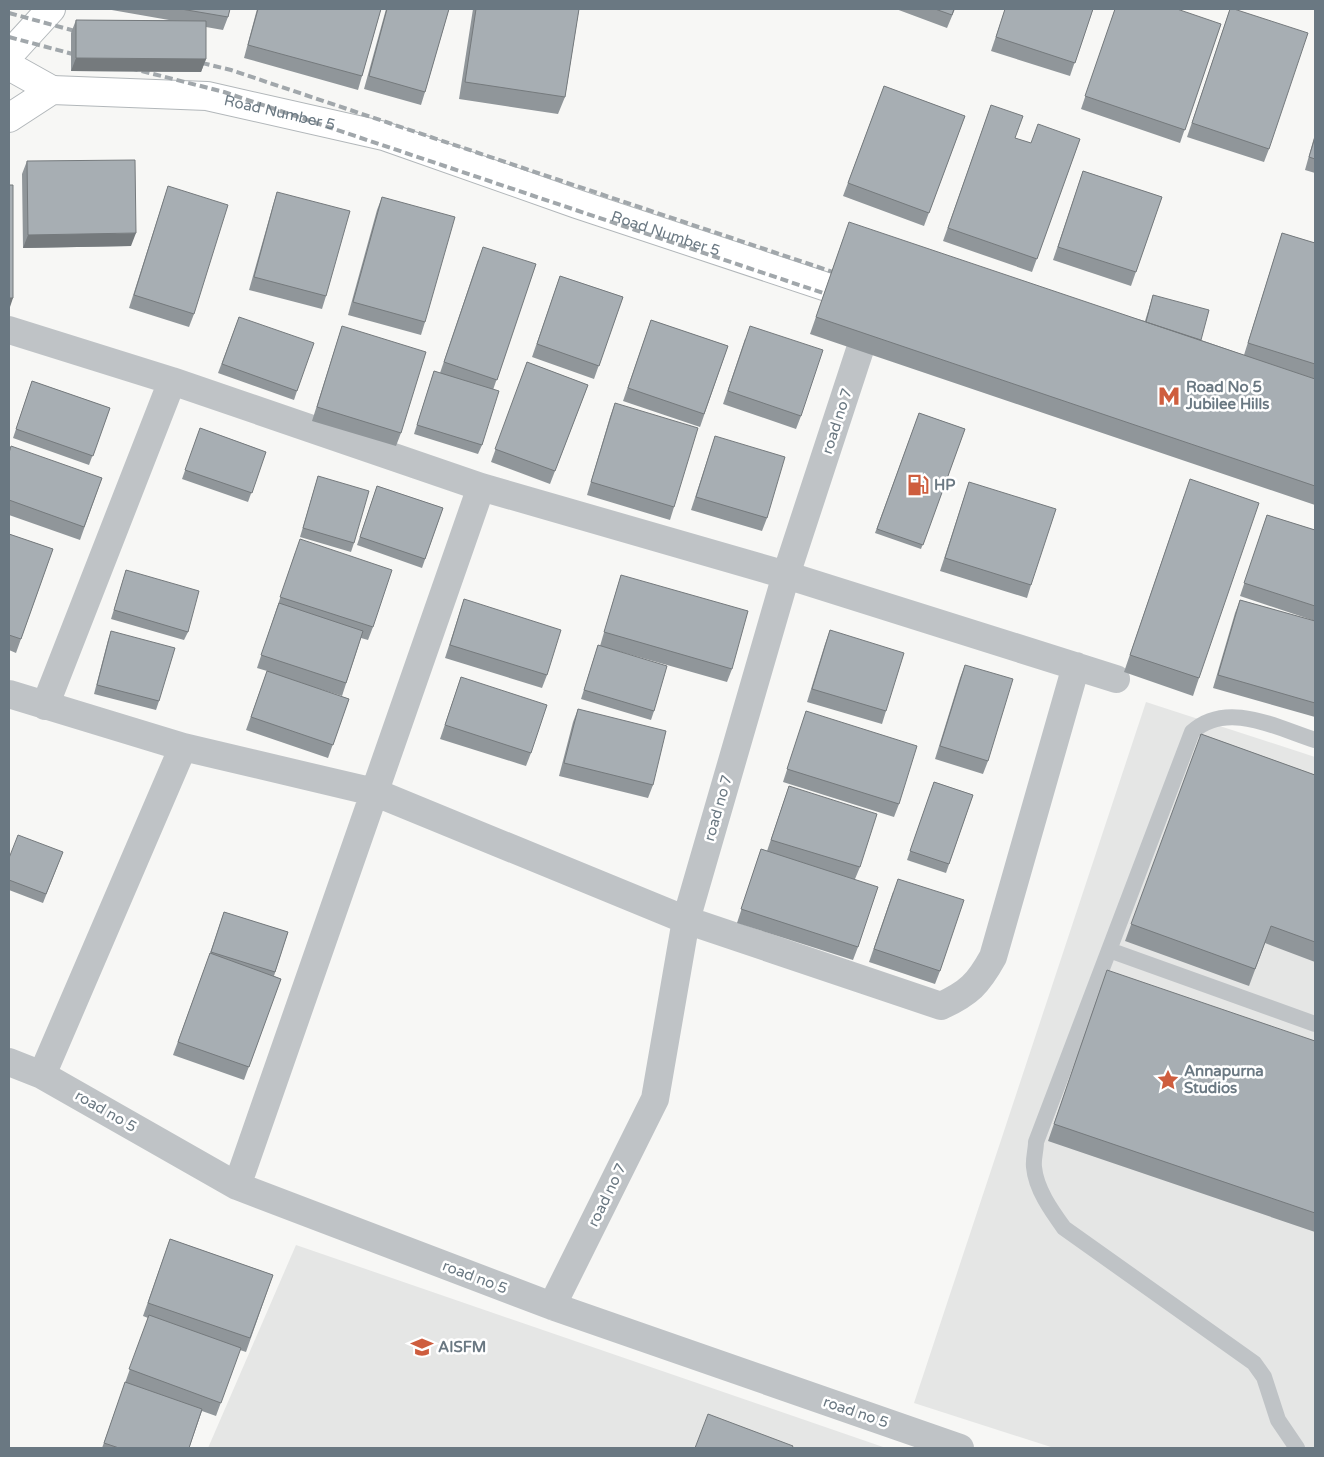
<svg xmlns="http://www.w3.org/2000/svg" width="1324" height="1457" font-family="'Varela Round',sans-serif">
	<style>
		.built { fill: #e5e6e5 }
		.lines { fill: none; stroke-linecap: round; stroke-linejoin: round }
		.secondary-casing { stroke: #b2b7ba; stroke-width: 30 }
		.lane { stroke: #bfc3c6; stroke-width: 16 }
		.street { stroke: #bfc3c6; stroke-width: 28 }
		.secondary { stroke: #fff; stroke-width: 28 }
		.rail { stroke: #a1a7ab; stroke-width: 4; stroke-dasharray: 8 4; stroke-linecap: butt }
		.wall { fill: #90969a }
		.shaded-wall { fill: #757a7d }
		.building { fill: #a7aeb3; stroke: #757a7d }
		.labels { text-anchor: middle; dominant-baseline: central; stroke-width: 5; stroke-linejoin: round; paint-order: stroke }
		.street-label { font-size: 15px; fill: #6a7882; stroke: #fff }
		.poi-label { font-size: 15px; font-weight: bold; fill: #6a7882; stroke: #fff; text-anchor: start }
	</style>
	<rect width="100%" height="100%" fill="#f7f7f5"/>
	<!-- built -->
	<path class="built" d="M 1146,702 L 1315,757 L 1315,1448 L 1054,1448 L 914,1403 Z
		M 296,1245 L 886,1448 L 208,1448 Z"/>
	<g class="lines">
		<!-- secondary casing -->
		<g class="secondary-casing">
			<g id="secondary">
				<path d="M 9,55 L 51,9"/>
				<path d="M 9,66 L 52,90"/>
				<path id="s1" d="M 9,118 L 52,90 L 207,96 L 384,136 L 577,204 L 863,299"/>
			</g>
		</g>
		<!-- lane -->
		<path class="lane" d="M 1109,950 L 1315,1024
			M 1297,1448 L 1278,1420 L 1264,1377 L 1254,1363 L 1064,1228 C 1051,1210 1036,1189 1034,1167 C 1033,1159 1036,1150 1036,1142 L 1192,732 C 1227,700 1277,728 1315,740"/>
		<!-- street -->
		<path class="street" d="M 9,330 L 172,381 L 481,487 L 786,575 L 1116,679
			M 9,694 L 183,747 L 374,792 L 686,920 L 941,1006 C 969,993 978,984 993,957 L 1076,666
			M 45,706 L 172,381
			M 9,1062 L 42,1075 L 237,1186 L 552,1306 L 960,1448
			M 42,1075 L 183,747
			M 237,1186 L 481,487
			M 552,1306 L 655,1099 L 686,920 L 786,575 L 871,316"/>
		<!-- secondary -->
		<use href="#secondary" class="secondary"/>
		<!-- rail -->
		<path class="rail" d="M 9,13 L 86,34
			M 9,37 L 84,57
			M 190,60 L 231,70 L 845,276
			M 130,68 L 224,92 L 838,298"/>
	</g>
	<!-- wall -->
	<path class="wall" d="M 106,9 L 230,9 L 228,17 L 223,30 L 206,27 L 206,59 L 201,72 L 71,71 L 71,33 L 76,20 L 169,20 Z
		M 257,9 L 381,9 L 362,76 L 358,90 L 244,58 Z
		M 386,9 L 449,9 L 425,92 L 421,105 L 364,89 Z
		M 473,9 L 579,9 L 565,97 L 558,114 L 459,99 Z
		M 896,9 L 955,9 L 947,28 Z
		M 1005,9 L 1093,9 L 1070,76 L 991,51 Z
		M 1115,9 L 1221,24 L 1180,143 L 1081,109 Z
		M 1230,9 L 1269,149 L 1264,162 L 1187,137 Z
		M 884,86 L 965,116 L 924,226 L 843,196 Z
		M 991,105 L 1015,138 L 1031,143 L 1080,139 L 1032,272 L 943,241 Z
		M 1315,134 L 1315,173 L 1305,170 Z
		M 27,161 L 131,246 L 23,248 L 22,174 Z
		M 1083,171 L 1162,197 L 1131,286 L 1053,260 Z
		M 168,186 L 194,314 L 189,327 L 129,308 Z
		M 277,192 L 326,296 L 322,309 L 249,290 L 273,205 Z
		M 382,197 L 425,322 L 421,335 L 348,315 L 377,210 Z
		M 1282,233 L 1315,243 L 1315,505 L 810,334 L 843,239 L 1145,321 L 1153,295 L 1201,340 L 1244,355 Z
		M 478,260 L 536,264 L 493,390 L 482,445 L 478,454 L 414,434 L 434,371 L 440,373 Z
		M 560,276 L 623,297 L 594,379 L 532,357 Z
		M 239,317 L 297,391 L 294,400 L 218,373 Z
		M 651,320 L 728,346 L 700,427 L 623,401 Z
		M 342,326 L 401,433 L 396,446 L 312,421 Z
		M 745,339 L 801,416 L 796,429 L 723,404 Z
		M 527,362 L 588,385 L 550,484 L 491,462 Z
		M 32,381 L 110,408 L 89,465 L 13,438 Z
		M 615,403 L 674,507 L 670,520 L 587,495 L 610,417 Z
		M 919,413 L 965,429 L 921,549 L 875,533 Z
		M 200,428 L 266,452 L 248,502 L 182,479 Z
		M 715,436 L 767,518 L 762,531 L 691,510 Z
		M 9,453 L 102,478 L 80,540 L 9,515 Z
		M 318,476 L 354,543 L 351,552 L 300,537 Z
		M 969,482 L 1031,585 L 1027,598 L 940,571 Z
		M 377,486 L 443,508 L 422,568 L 357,545 Z
		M 1184,496 L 1199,678 L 1193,696 L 1124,672 Z
		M 1267,515 L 1315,530 L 1315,621 L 1240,596 Z
		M 9,534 L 53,549 L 16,653 L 9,650 Z
		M 295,553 L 373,627 L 368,640 L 361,638 L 342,696 L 304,684 L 349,699 L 328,758 L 246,730 L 267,671 L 257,668 Z
		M 126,570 L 188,632 L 184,640 L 111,619 Z
		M 621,575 L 732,669 L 727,682 L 600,646 L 617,588 Z
		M 464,599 L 547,675 L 542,688 L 445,658 Z
		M 1240,600 L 1315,621 L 1315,717 L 1213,688 L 1235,613 Z
		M 830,630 L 886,711 L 882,724 L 807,702 L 825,644 Z
		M 111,631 L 159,701 L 156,710 L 94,694 L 108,640 Z
		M 598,645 L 654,711 L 651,720 L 581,699 Z
		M 965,665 L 988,761 L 983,774 L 935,759 L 960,678 Z
		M 461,677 L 531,753 L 526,766 L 440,739 Z
		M 578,709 L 653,785 L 648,798 L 559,776 L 573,722 Z
		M 806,711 L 899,804 L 894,817 L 783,782 Z
		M 1201,734 L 1315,775 L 1315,962 L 1265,943 L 1249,986 L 1125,941 Z
		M 934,782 L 973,795 L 946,873 L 907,860 Z
		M 789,786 L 860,867 L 855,879 L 858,947 L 853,960 L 737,923 L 761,849 L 767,851 Z
		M 63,852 L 43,903 L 9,890 L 9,858 Z
		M 893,892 L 940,971 L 935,984 L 869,962 Z
		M 224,912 L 288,932 L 274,976 L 281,979 L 244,1080 L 173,1055 L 210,953 Z
		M 1101,987 L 1315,1041 L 1315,1232 L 1048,1141 Z
		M 170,1239 L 273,1275 L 246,1352 L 240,1350 L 216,1416 L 202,1411 L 189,1448 L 102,1448 L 148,1318 L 143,1316 Z"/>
	<!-- shaded-wall -->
	<path class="shaded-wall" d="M 76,58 L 206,59 L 201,72 L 71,71 Z
		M 136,233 L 131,246 L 23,248 L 28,235 Z
		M 9,298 L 13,298 L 9,310 Z"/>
	<!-- building -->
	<path class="building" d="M 181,9 L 230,9 L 228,17 Z
		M 258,9 L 381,9 L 362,76 L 248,45 Z
		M 387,9 L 449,9 L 425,92 L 369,76 Z
		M 476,9 L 579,9 L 565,97 L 465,82 Z
		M 935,9 L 954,9 L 952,15 Z
		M 1005,9 L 1093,9 L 1075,63 L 996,37 Z
		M 1115,9 L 1177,9 L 1221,24 L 1185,130 L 1085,96 Z
		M 1230,9 L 1234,9 L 1308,33 L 1269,149 L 1192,123 Z
		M 76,20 L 206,21 L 206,59 L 76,58 Z
		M 884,86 L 965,116 L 929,213 L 848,183 Z
		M 991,105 L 1023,116 L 1015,138 L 1031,143 L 1038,124 L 1080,139 L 1037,259 L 948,228 Z
		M 1315,137 L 1315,159 L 1309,157 Z
		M 135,160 L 136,233 L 28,235 L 27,161 Z
		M 1083,171 L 1162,197 L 1136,272 L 1058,247 Z
		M 9,185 L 13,185 L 13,298 L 9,298 Z
		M 168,186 L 228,205 L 194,314 L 134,295 Z
		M 277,192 L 350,211 L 326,296 L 254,277 Z
		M 382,197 L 455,217 L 425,322 L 353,302 Z
		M 849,222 L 1315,379 L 1315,486 L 816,317 Z
		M 1282,233 L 1315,243 L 1315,364 L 1248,343 Z
		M 483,247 L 536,264 L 497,380 L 444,362 Z
		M 560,276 L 623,297 L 599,366 L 537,344 Z
		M 1153,295 L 1209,310 L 1201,340 L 1146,322 Z
		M 239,317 L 314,343 L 297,391 L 222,364 Z
		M 651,320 L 728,346 L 704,414 L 628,388 Z
		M 342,326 L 426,352 L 401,433 L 317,407 Z
		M 750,326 L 823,350 L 801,416 L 728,391 Z
		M 527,362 L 588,385 L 555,471 L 495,449 Z
		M 434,371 L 499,391 L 482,445 L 417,425 Z
		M 32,381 L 110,408 L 93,456 L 16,429 Z
		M 615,403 L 698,428 L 674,507 L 591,482 Z
		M 919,413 L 965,429 L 923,545 L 877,529 Z
		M 200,428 L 266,452 L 252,493 L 185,470 Z
		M 715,436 L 785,457 L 767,518 L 696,497 Z
		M 11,446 L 102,478 L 84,527 L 9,500 L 9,453 Z
		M 318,476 L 369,491 L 354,543 L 303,528 Z
		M 1190,479 L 1259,503 L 1199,678 L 1130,655 Z
		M 969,482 L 1056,509 L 1031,585 L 945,558 Z
		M 377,486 L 443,508 L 425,559 L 360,537 Z
		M 1267,515 L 1315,530 L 1315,606 L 1244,583 Z
		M 9,534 L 53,549 L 21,639 L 9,635 Z
		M 300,539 L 392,570 L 373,627 L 280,597 Z
		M 126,570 L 199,591 L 188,632 L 114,610 Z
		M 621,575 L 748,611 L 732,669 L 604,632 Z
		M 464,599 L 561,630 L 547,675 L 450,645 Z
		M 1240,600 L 1315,621 L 1315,703 L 1218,675 Z
		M 279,603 L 363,631 L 346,683 L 261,655 Z
		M 830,630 L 904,653 L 886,711 L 812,689 Z
		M 111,631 L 175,648 L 159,701 L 97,685 Z
		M 598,645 L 667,666 L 654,711 L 584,690 Z
		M 965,665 L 1013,679 L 988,761 L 940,746 Z
		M 267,671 L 349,699 L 333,745 L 251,717 Z
		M 461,677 L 547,705 L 531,753 L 445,725 Z
		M 578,709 L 666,731 L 653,785 L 564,763 Z
		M 806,711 L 917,746 L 899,804 L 787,769 Z
		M 1201,734 L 1315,775 L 1315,942 L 1271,926 L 1255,969 L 1131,924 Z
		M 934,782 L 973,795 L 949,864 L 910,851 Z
		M 789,786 L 877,814 L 860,867 L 771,840 Z
		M 18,835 L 63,852 L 46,894 L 9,880 L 9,858 Z
		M 761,849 L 878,887 L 858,947 L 741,909 Z
		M 898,879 L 964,900 L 940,971 L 874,949 Z
		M 224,912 L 288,932 L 275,972 L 211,952 Z
		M 210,953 L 281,979 L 249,1067 L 178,1042 Z
		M 1107,970 L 1315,1041 L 1315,1213 L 1054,1124 Z
		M 170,1239 L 273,1275 L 250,1338 L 148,1303 Z
		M 149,1315 L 241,1348 L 221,1403 L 129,1369 Z
		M 125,1382 L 202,1409 L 189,1448 L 119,1448 L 104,1443 Z
		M 708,1414 L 793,1446 L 792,1448 L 695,1448 Z"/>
	<!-- icons -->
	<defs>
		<g id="metro-bare" transform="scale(1.725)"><path d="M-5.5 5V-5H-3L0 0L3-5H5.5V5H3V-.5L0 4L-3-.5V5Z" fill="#ce5d3e" stroke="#fff" stroke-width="2.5" paint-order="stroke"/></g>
		<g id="fuel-bare" transform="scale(1.725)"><path d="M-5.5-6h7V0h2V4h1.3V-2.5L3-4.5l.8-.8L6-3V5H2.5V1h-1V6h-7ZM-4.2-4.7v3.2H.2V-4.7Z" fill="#ce5d3e" stroke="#fff" stroke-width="2.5" paint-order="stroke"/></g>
		<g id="sight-bare" transform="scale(1.725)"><path d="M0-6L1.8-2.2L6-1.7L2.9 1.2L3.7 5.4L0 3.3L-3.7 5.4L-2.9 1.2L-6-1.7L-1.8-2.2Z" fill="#ce5d3e" stroke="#fff" stroke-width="2.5" paint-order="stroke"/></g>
		<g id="school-bare" transform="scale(1.725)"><path d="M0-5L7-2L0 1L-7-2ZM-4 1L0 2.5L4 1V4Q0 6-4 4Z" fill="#ce5d3e" stroke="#fff" stroke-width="2.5" paint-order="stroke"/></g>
	</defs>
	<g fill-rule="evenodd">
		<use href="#metro-bare" x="1169" y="396"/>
		<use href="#fuel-bare" x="918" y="485"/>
		<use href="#sight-bare" x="1168" y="1080"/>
		<use href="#school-bare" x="422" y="1347"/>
	</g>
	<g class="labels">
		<!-- street labels -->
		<g class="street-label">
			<text stroke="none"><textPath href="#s1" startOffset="281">Road Number 5</textPath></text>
			<text stroke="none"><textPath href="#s1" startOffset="686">Road Number 5</textPath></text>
			<text transform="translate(837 421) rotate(-72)">road no 7</text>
			<text transform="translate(718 808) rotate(-74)">road no 7</text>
			<text transform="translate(106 1111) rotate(30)">road no 5</text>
			<text transform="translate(607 1195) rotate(-64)">road no 7</text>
			<text transform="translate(475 1277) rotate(21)">road no 5</text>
			<text transform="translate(856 1412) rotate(19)">road no 5</text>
		</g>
		<!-- poi labels -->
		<g class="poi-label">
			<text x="1186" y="387">Road No 5<tspan x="1186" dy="17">Jubilee Hills</tspan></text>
			<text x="934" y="485">HP</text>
			<text x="1184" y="1071">Annapurna<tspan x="1184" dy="17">Studios</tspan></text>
			<text x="438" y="1347">AISFM</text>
		</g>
	</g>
	<!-- border -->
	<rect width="1324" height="1457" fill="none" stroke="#6a7882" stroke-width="20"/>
</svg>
